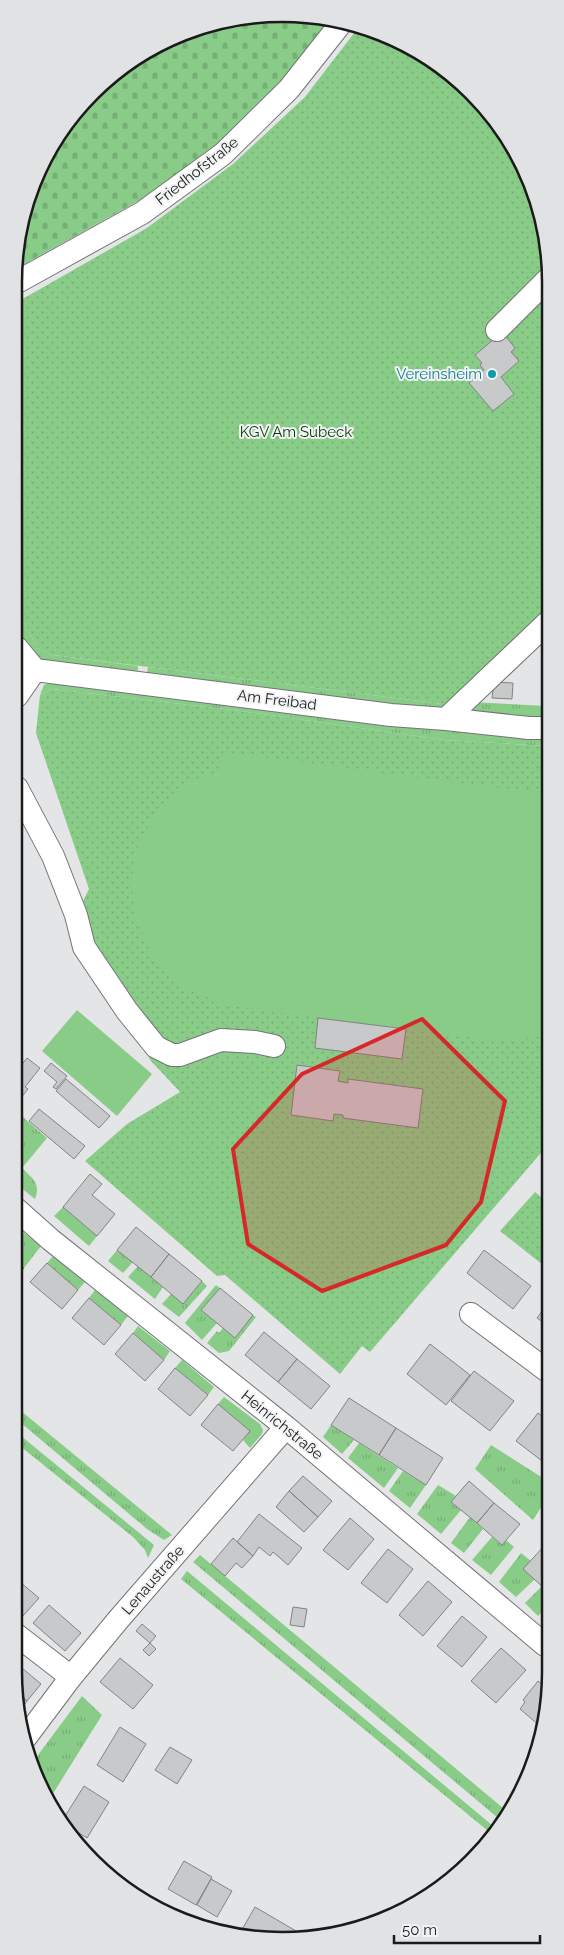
<svg xmlns="http://www.w3.org/2000/svg" width="564" height="1955" font-family="Raleway,sans-serif">
	<style>
		.grass { fill: url(#grass-tufts) }
		.cemetery { fill: url(#cemetery-stones) }
		.park { fill: url(#park-dots) }
		.pitch { fill: #89cc88 }
		.building { fill: #c8c9ca; stroke: #828384 }
		.lines { fill: none; stroke-linecap: round; stroke-linejoin: round }
		.minor-casing { stroke: #747576; stroke-width: 24 }
		.minor { stroke: #fff; stroke-width: 22 }
		.marked { fill: #d62828; fill-opacity: 0.2; stroke: #d62828; stroke-width: 4; stroke-linejoin: round }
		.culture-dot { fill: #0f9aa8; stroke: #f2f3f4; stroke-width: 2 }
		.labels { text-anchor: middle; dominant-baseline: central; stroke-width: 4; stroke-linejoin: round; paint-order: stroke }
		.street-label { font-size: 15px; fill: #1b1b1c; stroke: #f2f3f4 }
		.culture-label { font-size: 15px; fill: #0d838f; stroke: #f2f3f4; text-anchor: end }
		.park-label { font-size: 15px; fill: #073a0b; stroke: #f2f3f4 }
		.rim { fill: none; stroke: #1b1b1c; stroke-width: 2.5 }
	</style>
	<defs>
		<pattern id="grass-tufts" width="24" height="20" patternUnits="userSpaceOnUse" patternTransform="scale(1.25)"><rect width="24" height="20" fill="#89cc88"/><path d="M3 7l-1-3M5 7V3M7 7l1-3M15 17l-1-3M17 17v-4M19 17l1-3" fill="none" stroke="#76af75"/></pattern>
		<pattern id="cemetery-stones" width="16" height="16" patternUnits="userSpaceOnUse" patternTransform="scale(1.25)"><rect width="16" height="16" fill="#89cc88"/><path d="M2 7V4a2 2 0 0 1 4 0v3zM10 15v-3a2 2 0 0 1 4 0v3z" fill="#76af75"/></pattern>
		<pattern id="park-dots" width="8" height="8" patternUnits="userSpaceOnUse" patternTransform="scale(1.25)"><rect width="8" height="8" fill="#89cc88"/><path d="M2 2h.1M6 6h.1" fill="none" stroke="#76af75" stroke-width="1.8" stroke-linecap="round"/></pattern>
	</defs>
	<rect width="100%" height="100%" fill="#e4e5e6"/>
	<!-- grass -->
	<path class="grass" d="M 18,612 L 38,648 L 53,655 L 138,666 L 137,675 L 55,664 L 39,658 L 23,644 L 17,636 Z
		M 148,667 L 443,704 L 451,703 L 441,713 L 146,677 Z
		M 58,680 L 547,735 L 547,746 L 444,740 L 241,711 L 52,689 L 40,695 L 44,685 Z
		M 470,702 L 547,706 L 547,721 L 463,717 Z
		M 16,1111 L 47,1138 L 22,1168 C 33,1179 41,1183 35,1199 L 15,1183 Z
		M 63,1207 L 97,1236 L 89,1246 L 54,1216 Z
		M 15,1226 L 41,1246 L 24,1268 L 15,1260 Z
		M 117,1250 L 133,1262 L 123,1273 L 108,1261 Z
		M 54,1255 L 85,1282 L 78,1290 L 47,1263 Z
		M 138,1266 L 163,1287 L 155,1299 L 128,1277 Z
		M 202,1281 L 207,1286 L 179,1317 L 162,1304 L 171,1294 L 183,1303 Z
		M 216,1285 L 220,1288 L 201,1310 L 217,1323 L 202,1340 L 185,1323 Z
		M 95,1290 L 128,1316 L 121,1325 L 89,1298 Z
		M 253,1315 L 256,1317 L 229,1351 L 219,1353 L 207,1343 L 217,1331 L 219,1333 L 223,1328 L 235,1338 Z
		M 138,1326 L 170,1351 L 164,1360 L 133,1333 Z
		M 182,1360 L 214,1387 L 208,1395 L 175,1368 Z
		M 224,1397 L 260,1424 L 263,1430 L 262,1434 L 250,1448 L 243,1440 L 250,1431 L 218,1404 Z
		M 15,1406 L 172,1535 L 164,1540 L 147,1529 L 15,1418 Z
		M 331,1425 L 354,1440 L 342,1454 L 323,1437 Z
		M 15,1431 L 154,1545 L 148,1558 L 145,1550 L 133,1537 L 15,1442 Z
		M 359,1443 L 398,1468 L 384,1488 L 348,1458 Z
		M 491,1445 L 546,1480 L 546,1508 L 542,1506 L 533,1520 L 475,1469 Z
		M 403,1471 L 426,1485 L 410,1508 L 389,1491 Z
		M 438,1485 L 456,1496 L 451,1502 L 461,1510 L 441,1534 L 417,1514 Z
		M 470,1517 L 483,1529 L 464,1553 L 451,1543 Z
		M 492,1537 L 502,1545 L 506,1540 L 514,1547 L 491,1575 L 472,1560 Z
		M 521,1553 L 531,1561 L 535,1579 L 516,1597 L 499,1582 Z
		M 200,1555 L 509,1813 L 505,1822 L 504,1823 L 193,1562 Z
		M 187,1571 L 498,1830 L 493,1835 L 181,1579 Z
		M 542,1586 L 545,1589 L 545,1609 L 538,1616 L 525,1603 Z
		M 82,1696 L 102,1715 L 49,1800 L 34,1775 L 32,1763 Z"/>
	<!-- cemetery -->
	<path class="cemetery" d="M 229,19 L 333,19 L 294,68 L 236,127 L 205,156 L 160,189 L 19,267 L 19,230 L 59,133 L 133,59 Z"/>
	<!-- park -->
	<path class="park" d="M 358,28 L 416,50 L 472,93 L 523,164 L 548,247 L 547,614 L 451,703 L 443,704 L 53,655 L 38,648 L 18,612 L 19,301 L 147,228 L 233,164 L 305,97 Z
		M 52,689 L 241,711 L 444,740 L 547,746 L 546,1147 L 370,1352 L 362,1346 L 340,1374 L 225,1275 L 217,1276 L 85,1161 L 127,1124 L 180,1092 L 151,1061 L 84,947 L 76,915 L 89,889 L 36,733 L 40,695 Z
		M 535,1192 L 546,1201 L 546,1261 L 543,1265 L 500,1231 Z"/>
	<!-- pitch -->
	<path class="pitch" d="M 223,752 L 547,794 L 546,1033 L 539,1036 L 501,1041 L 406,1029 L 224,1005 L 185,987 L 155,961 L 138,924 L 131,882 L 138,846 L 159,807 L 189,783 L 221,771 Z
		M 77,1010 L 152,1074 L 117,1116 L 42,1051 Z"/>
	<!-- building -->
	<path class="building" d="M 504,334 L 515,348 L 511,352 L 519,361 L 501,377 L 514,394 L 493,411 L 469,383 L 484,370 L 480,365 L 482,363 L 475,355 L 493,340 L 495,342 Z
		M 494,682 L 513,683 L 512,699 L 492,698 Z
		M 318,1018 L 406,1029 L 402,1059 L 315,1048 Z
		M 27,1058 L 40,1068 L 25,1087 L 28,1089 L 16,1104 L 16,1072 Z
		M 51,1063 L 67,1076 L 56,1089 L 53,1087 L 57,1082 L 44,1071 Z
		M 297,1065 L 340,1071 L 338,1081 L 348,1083 L 348,1079 L 423,1089 L 418,1128 L 343,1118 L 343,1115 L 334,1114 L 333,1121 L 291,1115 Z
		M 66,1079 L 110,1116 L 99,1128 L 56,1091 Z
		M 39,1109 L 85,1146 L 74,1159 L 29,1121 Z
		M 90,1174 L 102,1184 L 92,1195 L 115,1214 L 97,1236 L 63,1207 Z
		M 136,1227 L 169,1254 L 151,1277 L 117,1250 Z
		M 484,1250 L 531,1286 L 513,1309 L 467,1273 Z
		M 169,1254 L 202,1281 L 183,1304 L 151,1277 Z
		M 15,1260 L 24,1268 L 15,1278 Z
		M 47,1263 L 78,1290 L 62,1309 L 30,1282 Z
		M 220,1288 L 253,1315 L 235,1338 L 201,1310 Z
		M 89,1298 L 121,1325 L 104,1345 L 72,1318 Z
		M 546,1306 L 546,1324 L 537,1318 Z
		M 264,1332 L 297,1359 L 278,1382 L 245,1355 Z
		M 133,1333 L 164,1360 L 145,1381 L 115,1354 Z
		M 430,1344 L 470,1375 L 446,1405 L 407,1374 Z
		M 297,1359 L 330,1386 L 311,1409 L 278,1382 Z
		M 175,1368 L 208,1395 L 190,1416 L 158,1389 Z
		M 474,1371 L 514,1401 L 490,1431 L 451,1401 Z
		M 349,1398 L 396,1428 L 379,1455 L 331,1425 Z
		M 218,1404 L 250,1431 L 233,1451 L 201,1425 Z
		M 538,1413 L 546,1419 L 546,1464 L 516,1441 Z
		M 396,1428 L 443,1458 L 426,1485 L 379,1455 Z
		M 303,1476 L 332,1501 L 318,1517 L 289,1491 Z
		M 469,1481 L 494,1503 L 477,1523 L 451,1502 Z
		M 289,1491 L 318,1517 L 304,1532 L 276,1507 Z
		M 494,1503 L 520,1524 L 502,1545 L 477,1523 Z
		M 259,1514 L 302,1548 L 288,1565 L 273,1552 L 270,1556 L 259,1547 L 253,1556 L 237,1542 Z
		M 350,1518 L 374,1539 L 348,1570 L 323,1550 Z
		M 233,1538 L 253,1556 L 242,1568 L 236,1563 L 225,1576 L 211,1564 Z
		M 545,1545 L 545,1589 L 523,1569 Z
		M 388,1549 L 413,1569 L 387,1603 L 361,1583 Z
		M 14,1577 L 39,1598 L 22,1617 L 14,1609 Z
		M 428,1581 L 452,1602 L 423,1636 L 399,1615 Z
		M 49,1605 L 81,1633 L 65,1651 L 33,1623 Z
		M 293,1607 L 307,1609 L 304,1627 L 290,1625 Z
		M 462,1616 L 487,1637 L 462,1667 L 437,1646 Z
		M 142,1624 L 156,1636 L 150,1643 L 136,1631 Z
		M 150,1643 L 156,1649 L 149,1656 L 143,1650 Z
		M 501,1648 L 526,1670 L 496,1703 L 471,1681 Z
		M 120,1658 L 153,1685 L 133,1709 L 100,1682 Z
		M 16,1663 L 41,1684 L 27,1701 L 18,1693 L 14,1673 L 14,1666 Z
		M 538,1681 L 545,1686 L 545,1719 L 540,1726 L 520,1709 L 525,1702 L 523,1700 Z
		M 18,1693 L 27,1701 L 21,1709 Z
		M 120,1727 L 146,1744 L 123,1782 L 97,1765 Z
		M 170,1747 L 192,1760 L 177,1784 L 155,1770 Z
		M 84,1786 L 109,1802 L 87,1838 L 64,1824 L 62,1821 Z
		M 184,1861 L 212,1877 L 196,1905 L 168,1889 Z
		M 211,1879 L 232,1891 L 217,1917 L 197,1905 Z
		M 255,1907 L 296,1931 L 293,1938 L 264,1941 L 240,1933 Z"/>
	<g class="lines">
		<!-- minor casing -->
		<g class="minor-casing">
			<path id="minor" d="M 19,281 L 142,213 L 223,154 L 289,89 L 342,22
				M 497,330 L 548,279
				M 17,648 L 35,670 L 391,715 L 446,719 L 529,728 L 547,728
				M 17,696 L 35,670
				M 446,719 L 547,623
				M 17,788 L 53,856 L 76,915 L 84,947 L 127,1011 L 156,1047 L 172,1055 L 180,1055 L 221,1040 L 255,1042 L 274,1046
				M 15,1208 L 51,1240 L 286,1427 L 545,1645
				M 471,1314 L 546,1370
				M 14,1633 L 71,1677
				M 26,1737 L 71,1677 L 118,1620 L 286,1427"/>
		</g>
		<!-- minor -->
		<use href="#minor" class="minor"/>
	</g>
	<!-- marked area -->
	<path class="marked" d="M 422,1019 L 505,1101 L 481,1202 L 446,1245 L 322,1291 L 248,1244 L 233,1149 L 302,1074 Z"/>
	<!-- markers -->
	<circle class="culture-dot" cx="492" cy="374" r="5"/>
	<g class="labels">
		<!-- street labels -->
		<g class="street-label">
			<text transform="translate(197 171) rotate(-38)">Friedhofstraße</text>
			<text transform="translate(277 700) rotate(7)">Am Freibad</text>
			<text transform="translate(282 1425) rotate(39)">Heinrichstraße</text>
			<text transform="translate(153 1580) rotate(-49)">Lenaustraße</text>
		</g>
		<!-- culture labels -->
		<g class="culture-label">
			<text x="482" y="374">Vereinsheim</text>
		</g>
		<!-- park labels -->
		<g class="park-label">
			<text x="296" y="432">KGV Am Subeck</text>
		</g>
	</g>
	<!-- crop -->
	<path d="M0 0H564V1955H0ZM282 22H282A260 260 0 0 1 542 282V1672A260 260 0 0 1 282 1932H282A260 260 0 0 1 22 1672V282A260 260 0 0 1 282 22Z" fill="#e1e2e3" fill-rule="evenodd"/>
	<path class="rim" d="M282 22H282A260 260 0 0 1 542 282V1672A260 260 0 0 1 282 1932H282A260 260 0 0 1 22 1672V282A260 260 0 0 1 282 22Z"/>
	<!-- scale -->
	<path d="M394 1935v8h146v-8" fill="none" stroke="#1b1b1c" stroke-width="2.5"/>
	<text x="402" y="1935" font-size="15" fill="#1b1b1c" stroke="#f2f3f4" stroke-width="4" paint-order="stroke">50 m</text>
</svg>
